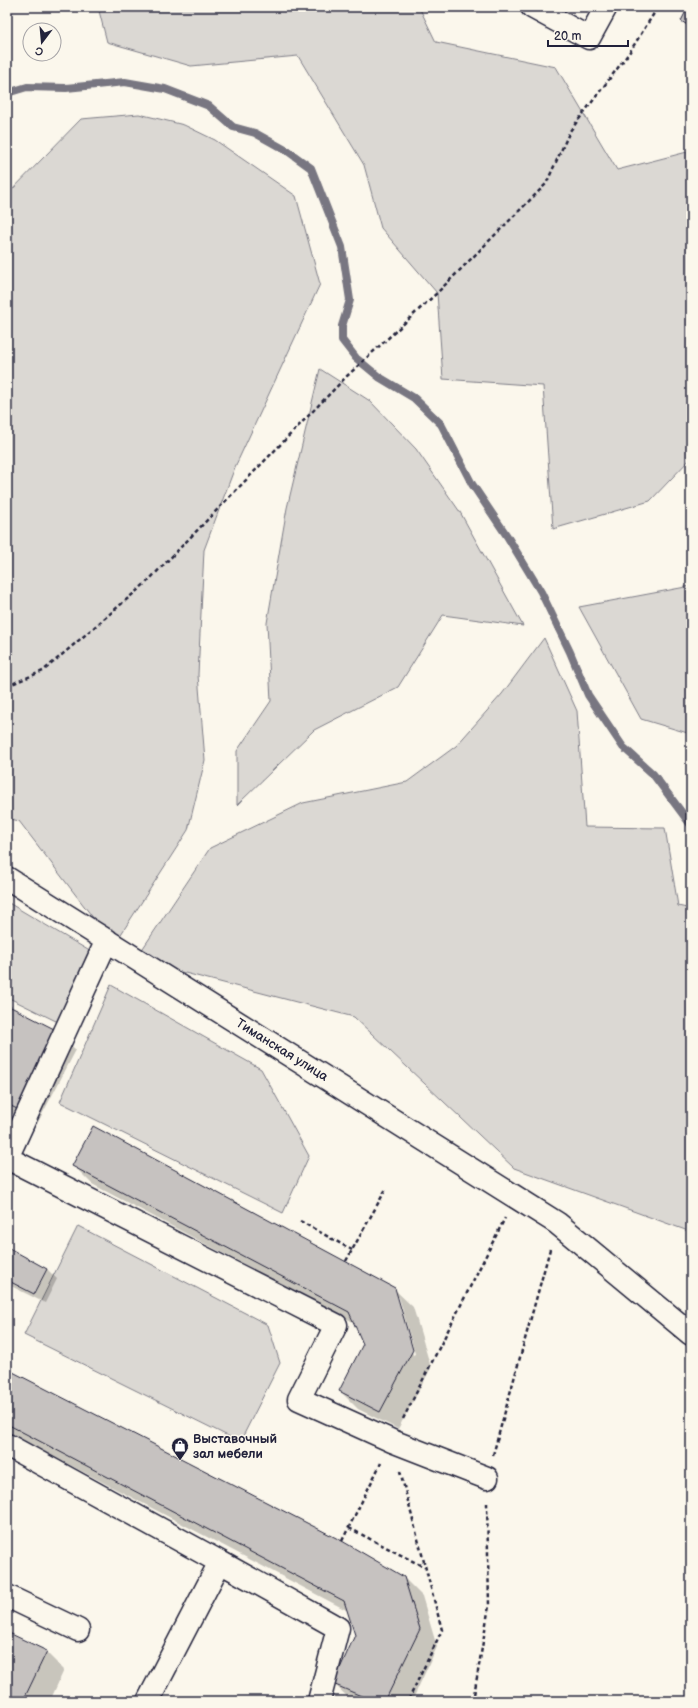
<svg xmlns="http://www.w3.org/2000/svg" width="698" height="1708" font-family="'Balsamiq Sans',sans-serif">
	<style>
		.green { fill: #dbd8d3; stroke: #7e7d87 }
		.shadow { fill: #0003; fill-rule: evenodd }
		.lines { fill: none; stroke-linecap: round; stroke-linejoin: round }
		.stream { stroke: #787681; stroke-width: 8 }
		.building { fill: #c6c2c0; stroke: #22223b }
		.minor-casing { stroke: #22223b; stroke-width: 25 }
		.path { stroke: #22223b; stroke-width: 2.5; stroke-dasharray: 4 3; stroke-linecap: butt }
		.minor { stroke: #fbf7ec; stroke-width: 22 }
		.labels { text-anchor: middle; dominant-baseline: central; stroke-width: 3; stroke-linejoin: round; paint-order: stroke }
		.street-label { font-size: 13px; fill: #22223b; stroke: #fbf7ec }
		.poi-label { font-size: 13px; font-weight: bold; fill: #22223b; stroke: #fbf7ec; text-anchor: start }
	</style>
	<rect width="100%" height="100%" fill="#fbf7ec"/>
	<filter id="ink" filterUnits="userSpaceOnUse"><feTurbulence type="fractalNoise" baseFrequency=".025" numOctaves="2"/><feDisplacementMap in="SourceGraphic" scale="8" xChannelSelector="R" yChannelSelector="G"/><feConvolveMatrix kernelMatrix="1 2 1 2 8 2 1 2 1" color-interpolation-filters="sRGB"/></filter>
	<g filter="url(#ink)">
		<!-- green -->
		<path class="green" d="M 98,7 L 419,7 L 436,42 L 556,67 L 617,170 L 691,151 L 691,458 L 650,501 L 553,529 L 543,386 L 443,379 L 437,293 L 381,228 L 364,165 L 298,56 L 191,66 L 107,42 Z
			M 139,114 L 184,125 L 215,140 L 296,196 L 320,284 L 235,467 L 204,550 L 198,675 L 205,760 L 188,830 L 114,945 L 19,821 L 7,818 L 7,195 L 81,119 Z
			M 320,369 L 370,401 L 416,449 L 460,512 L 523,626 L 443,615 L 398,687 L 314,730 L 237,805 L 237,751 L 271,701 L 267,623 L 287,508 Z
			M 691,586 L 691,734 L 641,719 L 579,607 Z
			M 544,638 L 577,711 L 585,827 L 665,828 L 678,906 L 691,909 L 691,1232 L 514,1168 L 354,1017 L 135,960 L 210,848 L 303,803 L 407,782 L 456,746 L 502,694 Z
			M 7,902 L 93,953 L 60,1023 L 7,997 Z
			M 111,985 L 261,1069 L 309,1156 L 283,1213 L 60,1102 Z
			M 78,1226 L 268,1325 L 280,1363 L 240,1442 L 24,1335 Z"/>
		<!-- shadow -->
		<path class="shadow" d="M 689,7 L 691,7 L 691,30 L 682,21 Z
			M 7,1006 L 57,1032 L 76,1050 L 36,1126 L 7,1111 Z
			M 74,1166 L 394,1289 L 413,1307 L 431,1368 L 398,1429 L 358,1409 L 340,1391 L 364,1344 L 355,1323 L 92,1184 ZM 396,1297 L 399,1297 L 415,1354 L 413,1355 Z
			M 7,1249 L 47,1269 L 57,1279 L 45,1303 L 7,1284 Z
			M 7,1370 L 404,1578 L 422,1596 L 437,1647 L 412,1701 L 352,1701 L 334,1684 L 356,1635 L 348,1611 L 7,1432 Z
			M 7,1633 L 46,1652 L 64,1670 L 50,1701 L 7,1701 Z"/>
		<g class="lines">
			<!-- stream -->
			<path class="stream" d="M 7,93 L 27,87 L 66,88 L 125,82 L 165,89 L 209,106 L 233,127 L 255,133 L 289,152 L 311,168 L 342,247 L 350,300 L 342,326 L 342,340 L 356,358 L 379,377 L 414,398 L 441,424 L 472,484 L 507,536 L 541,592 L 570,652 L 588,695 L 623,747 L 653,774 L 691,825"/>
		</g>
		<!-- building -->
		<path class="building" d="M 688,7 L 691,7 L 691,27 L 681,21 Z
			M 7,1005 L 58,1031 L 17,1109 L 7,1104 Z
			M 93,1126 L 395,1288 L 413,1350 L 380,1412 L 339,1391 L 363,1344 L 349,1312 L 72,1166 Z
			M 7,1247 L 47,1269 L 34,1294 L 7,1280 Z
			M 7,1369 L 342,1541 L 404,1577 L 420,1629 L 385,1701 L 373,1701 L 333,1684 L 355,1635 L 344,1601 L 7,1424 Z
			M 7,1632 L 47,1651 L 23,1701 L 7,1701 Z"/>
		<g class="lines">
			<!-- minor casing -->
			<g class="minor-casing">
				<path id="minor" d="M 532,7 L 589,38 L 606,7
					M 7,878 L 557,1223 L 691,1334
					M 107,940 L 7,1158 L 336,1325 L 299,1399 L 392,1441 L 487,1478
					M 7,1445 L 220,1562 L 148,1701
					M 220,1562 L 338,1628 L 319,1701
					M 7,1596 L 78,1630"/>
			</g>
			<!-- path -->
			<path class="path" d="M 7,686 L 43,671 L 147,582 L 347,376 L 437,293 L 546,184 L 570,131 L 629,53 L 658,7
				M 300,1221 L 352,1250
				M 346,1261 L 386,1189
				M 403,1419 L 505,1218
				M 493,1455 L 550,1249
				M 400,1471 L 442,1630 L 408,1701
				M 349,1528 L 426,1568
				M 342,1541 L 381,1463
				M 473,1701 L 489,1606 L 487,1503"/>
			<!-- minor -->
			<use href="#minor" class="minor"/>
		</g>
	</g>
	<!-- icons -->
	<defs>
		<g id="shop-pin" transform="scale(0.9)"><path d="M0 17L-7.5 6A9.5 9.5 0 1 1 7.5 6Z" fill="#22223b" stroke="#fbf7ec"/><path d="M-5-2.5h2.3a2.7 3.5 0 0 1 5.4 0H5L5.5 6h-11ZM-1.5-2.5h3a1.5 2.3 0 0 0-3 0Z" fill="#fff"/></g>
	</defs>
	<g fill-rule="evenodd">
		<use href="#shop-pin" x="180" y="1446"/>
	</g>
	<g class="labels">
		<!-- street labels -->
		<g class="street-label">
			<text transform="translate(282 1050) rotate(32)">Тиманская улица</text>
		</g>
		<!-- poi labels -->
		<g class="poi-label">
			<text x="193" y="1439">Выставочный<tspan x="193" dy="15">зал мебели</tspan></text>
		</g>
	</g>
	<!-- margin -->
	<rect width="698" height="1708" fill="none" stroke="#fbf7ec" stroke-width="24"/>
	<rect x="12" y="12" width="674" height="1684" fill="none" stroke="#22223b" stroke-width="1.5" filter="url(#ink)"/>
	<!-- north arrow -->
	<g transform="translate(42 42) rotate(196)"><circle r="19" fill="#fbf7ec" stroke="#a4a2a5"/>
	<path d="M0-3L7 15L0 10L-7 15Z" fill="#22223b"/>
	<text y="-6" font-size="11" font-weight="bold" text-anchor="middle" fill="#22223b">С</text>
	</g>
	<!-- scale -->
	<path d="M548 40v6h80v-6" fill="none" stroke="#22223b" stroke-width="2"/>
	<text x="554" y="40" font-size="12" fill="#22223b" stroke="#fbf7ec" stroke-width="3" paint-order="stroke">20 m</text>
</svg>
